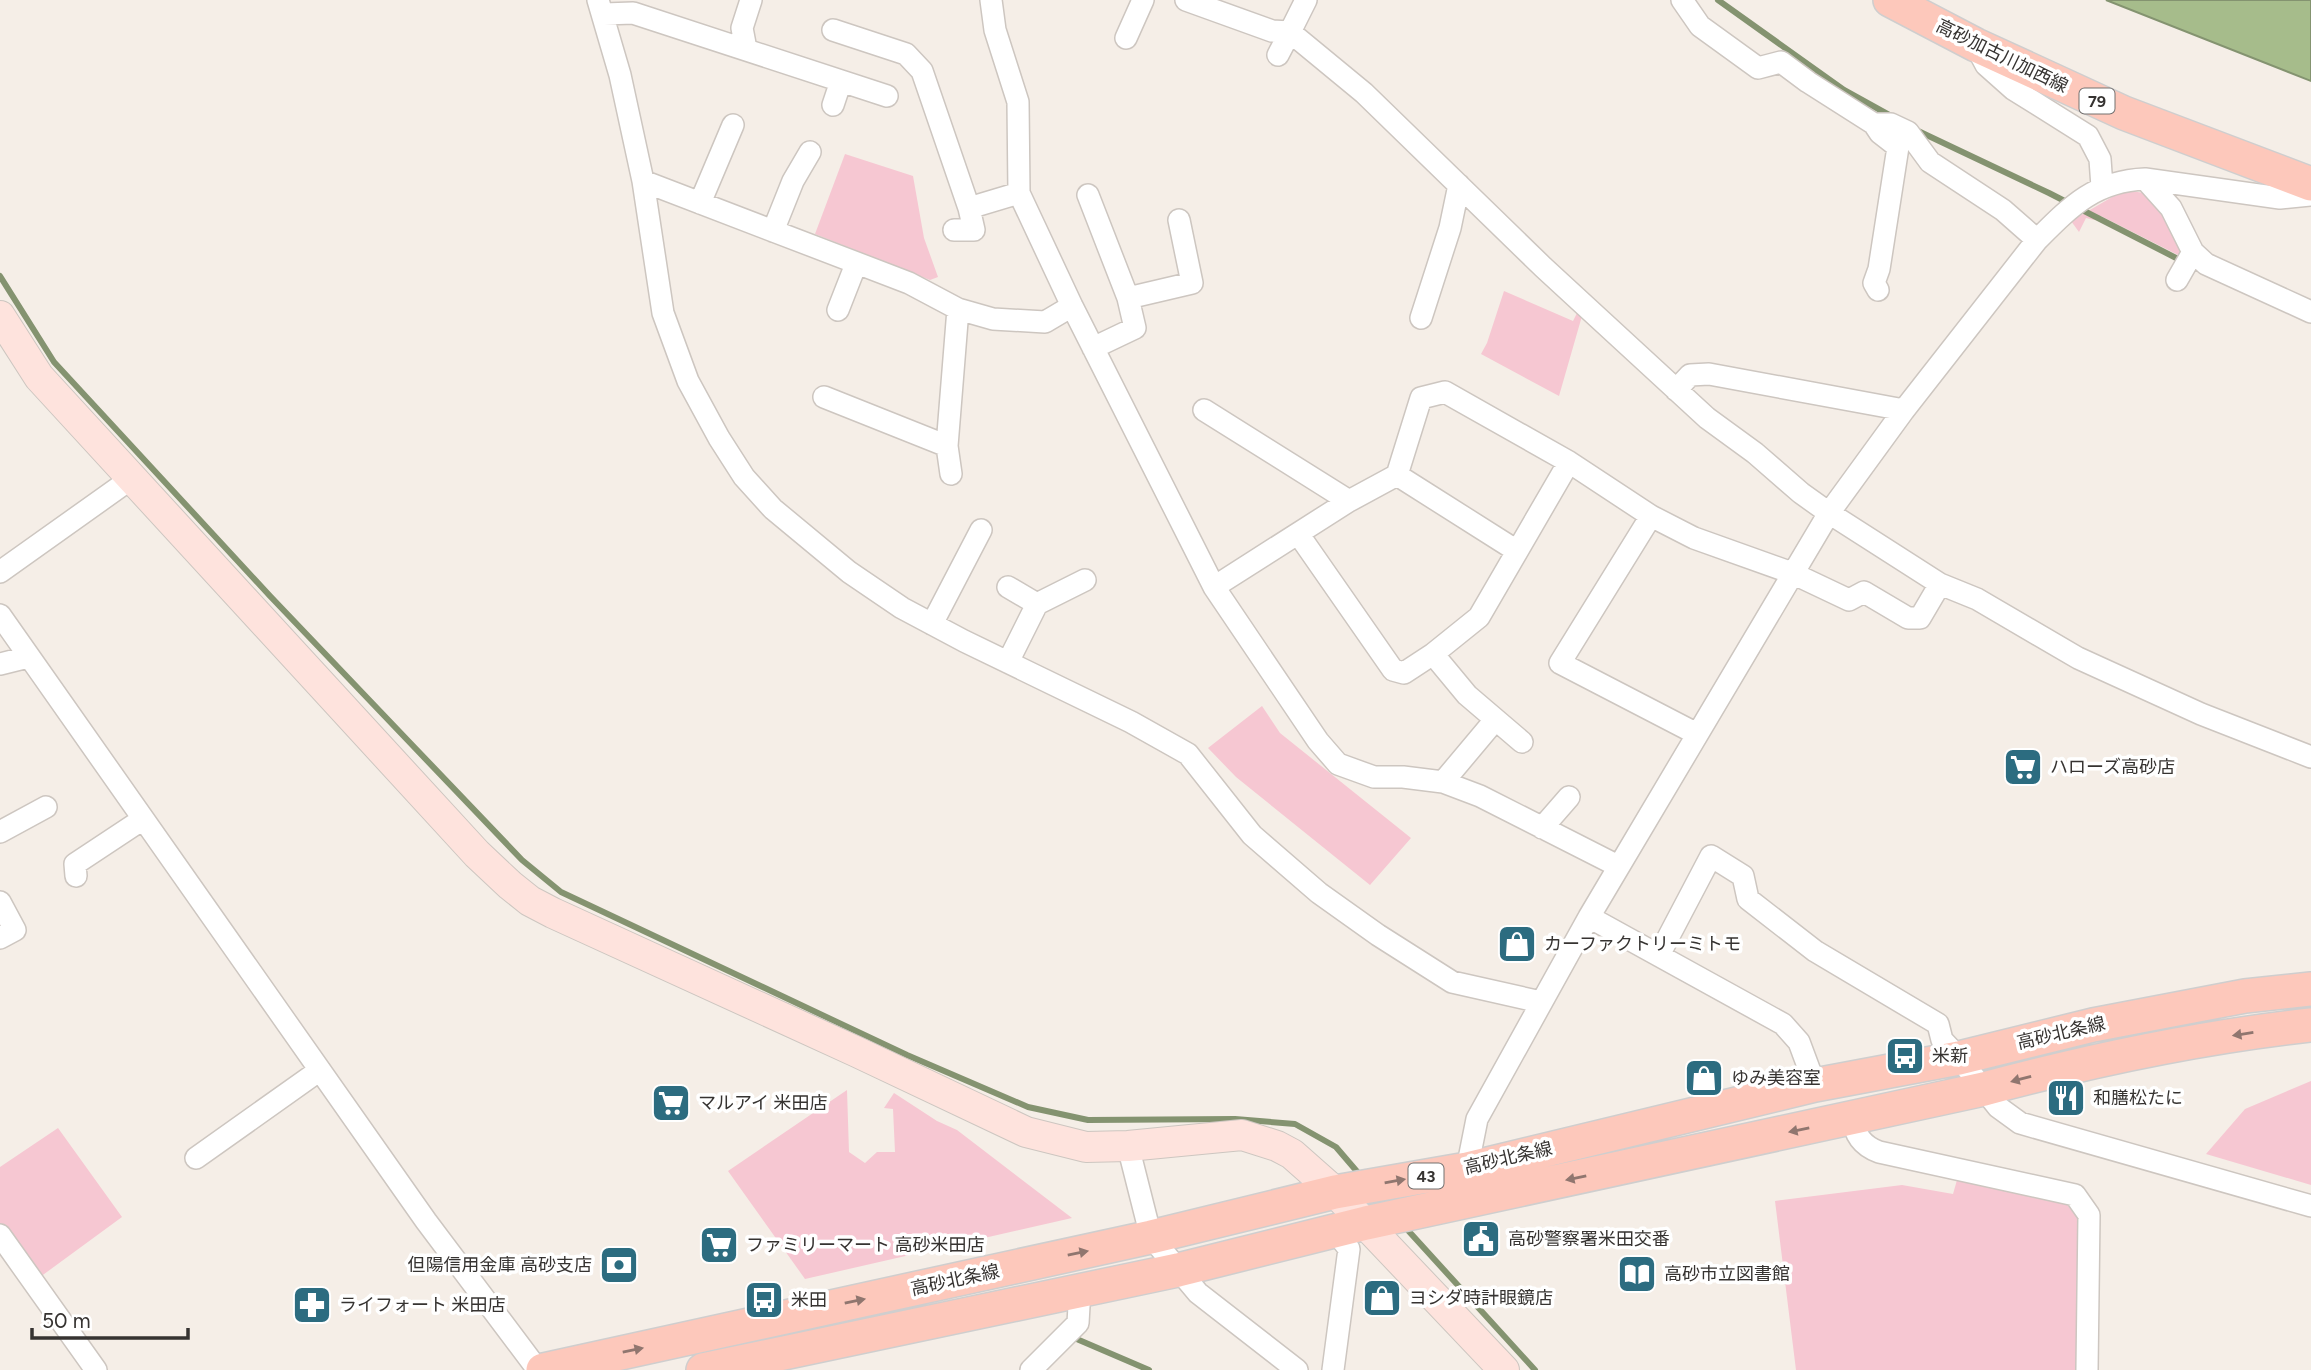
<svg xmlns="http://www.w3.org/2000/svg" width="2311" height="1370" font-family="Figtree,'Noto Sans JP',sans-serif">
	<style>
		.green { fill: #f6c7d2 }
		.water { fill: #a6bc8b; stroke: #849370; stroke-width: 2 }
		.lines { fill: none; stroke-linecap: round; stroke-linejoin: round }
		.stream { stroke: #849370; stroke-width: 6 }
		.street-casing { stroke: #cdc6c0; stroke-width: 24 }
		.secondary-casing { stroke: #cdc6c0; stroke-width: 32 }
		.primary-casing { stroke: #cfcece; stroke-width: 36 }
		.street { stroke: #fff; stroke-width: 21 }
		.secondary { stroke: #fee3dd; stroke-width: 30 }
		.primary { stroke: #fdc8bb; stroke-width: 33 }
		.oneway { fill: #90766f }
		.labels { text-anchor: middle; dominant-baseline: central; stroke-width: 7; stroke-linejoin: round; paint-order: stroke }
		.shield { fill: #fff; stroke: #72706f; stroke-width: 2 }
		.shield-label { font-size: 16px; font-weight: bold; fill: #363331 }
		.street-label { font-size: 18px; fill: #363331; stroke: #fff }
		.poi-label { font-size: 18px; fill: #363331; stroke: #fff; text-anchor: start }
	</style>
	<rect width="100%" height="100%" fill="#f5eee7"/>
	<!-- green -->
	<path class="green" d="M 845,154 L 913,176 L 924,238 L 938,277 L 930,280 L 815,234 Z
		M 2131,191 L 2144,193 L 2159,202 L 2183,240 L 2182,257 L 2101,216 L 2094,220 L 2086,218 L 2079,232 L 2071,221 L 2119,193 Z
		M 1504,291 L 1573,321 L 1580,307 L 1584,309 L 1559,396 L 1481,354 L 1487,343 Z
		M 1262,706 L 1280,733 L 1411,838 L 1370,885 L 1236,777 L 1208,748 Z
		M 2311,1081 L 2311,1185 L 2206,1154 L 2245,1109 Z
		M 847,1090 L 849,1152 L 865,1163 L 877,1152 L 895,1152 L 893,1109 L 884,1108 L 894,1093 L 937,1121 L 957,1130 L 1072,1218 L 805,1279 L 728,1171 Z
		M 58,1128 L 122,1217 L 36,1280 L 0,1229 L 0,1167 Z
		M 1957,1180 L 2066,1203 L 2081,1223 L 2077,1370 L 1796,1370 L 1775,1201 L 1902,1185 L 1953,1194 Z"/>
	<!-- water -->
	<path class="water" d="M 2106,0 L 2311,0 L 2311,81 Z"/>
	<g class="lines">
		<!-- stream -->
		<path class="stream" d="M 1718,0 L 1844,90 L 1891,116
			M 1916,130 L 2049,193 L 2182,261
			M 0,276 L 54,362 L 270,596 L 416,749 L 522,860 L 561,892 L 907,1055 L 1028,1107 L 1088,1120 L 1235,1119 L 1295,1124 L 1336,1147 L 1360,1175
			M 1404,1226 L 1535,1370
			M 1072,1337 L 1149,1370"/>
		<!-- street casing -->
		<g class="street-casing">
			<path id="street" d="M 598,0 L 620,75 L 643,181 L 663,313 L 688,381 L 719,438 L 744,477 L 773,509 L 849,572 L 902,608 L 964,641 L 1131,722 L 1188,754 L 1252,835 L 1319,893 L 1378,935 L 1452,982 L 1541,1002
				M 991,0 L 995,30 L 1018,102 L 1019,193 L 1072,306 L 1214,587 L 1318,741 L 1338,764 L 1374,777 L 1403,777 L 1443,782 L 1480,796 L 1618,866
				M 1186,0 L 1272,31 L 1290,32 L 1278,55
				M 1306,0 L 1290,32 L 1364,93 L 1543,267 L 1707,418 L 1755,453 L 1801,493 L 1829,513 L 1940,584 L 1977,599 L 2078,658 L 2201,714 L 2311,757
				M 1682,0 L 1700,26 L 1758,68 L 1781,62 L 1808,82 L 1874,124 L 1891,124 L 1908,132 L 1930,162 L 2003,210 L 2037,240
				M 604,14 L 633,13 L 887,96
				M 833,30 L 906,54 L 922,71 L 969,208 L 1019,193
				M 1126,38 L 1143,0
				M 1977,48 L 1986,65 L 2013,89 L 2088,136 L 2100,159 L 2102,187
				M 746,49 L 742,28 L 751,0
				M 833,105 L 841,81
				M 1874,124 L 1880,133 L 1898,147 L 1879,269 L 1874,283 L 1878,290
				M 2145,179 L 2171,208 L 2193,252 L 2177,280
				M 643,181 L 909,283 L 958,309 L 993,319 L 1045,322 L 1072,306
				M 1088,195 L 1128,298
				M 700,203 L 733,125
				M 954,230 L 974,230 L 969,208
				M 773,231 L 793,181 L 810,152
				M 2193,252 L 2206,264 L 2311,312
				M 838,310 L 856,264
				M 1421,318 L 1450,228 L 1459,185
				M 1093,348 L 1135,328 L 1128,298 L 1192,283 L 1179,220
				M 1676,390 L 1690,375 L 1709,374 L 1904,410
				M 824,397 L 947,446
				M 1204,410 L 1349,501
				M 951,474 L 947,446 L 958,309
				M 1397,475 L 1517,551
				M 1651,516 L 1560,663 L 1697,734
				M 1299,535 L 1393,670 L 1404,673 L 1433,654
				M 0,572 L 132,478
				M 1008,587 L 1037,604
				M 1214,587 L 1349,501 L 1397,475 L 1421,398 L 1445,392 L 1569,462 L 1651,516 L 1694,538 L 1792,573 L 1849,600 L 1864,592 L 1908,618 L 1920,618 L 1940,584
				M 0,615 L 426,1221 L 538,1370
				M 932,624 L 981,530
				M 1008,662 L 1037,604 L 1085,580
				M 0,664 L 28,657
				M 1522,742 L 1467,695 L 1433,654 L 1479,617 L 1569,462
				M 1443,782 L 1495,720
				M 1542,828 L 1569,797
				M 0,832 L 46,807
				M 76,876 L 75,864 L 143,819
				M 0,902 L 15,930 L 0,938
				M 1589,917 L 1783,1024 L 1799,1042 L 1815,1085
				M 1659,955 L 1711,856 L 1743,876 L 1748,899 L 1815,951 L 1938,1024 L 1942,1040 L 1959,1058 L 1998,1107 L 2020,1123 L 2311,1206
				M 1853,1117 C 1854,1135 1863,1146 1879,1152 L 2075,1195 L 2089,1215 L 2087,1370
				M 1128,1146 L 1151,1237 L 1198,1293 L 1297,1370
				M 196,1158 L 320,1070
				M 1469,1179 L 1467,1169 L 1477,1119 L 1589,917 L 1829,513 L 1904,410 L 2037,240 C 2071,206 2095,181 2145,179 L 2280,198 L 2311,195
				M 0,1235 L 96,1370
				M 1031,1370 L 1078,1323 L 1080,1289
				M 1333,1370 L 1349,1249 L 1336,1232"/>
		</g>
		<!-- secondary casing -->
		<g class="secondary-casing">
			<path id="secondary" d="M 0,316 L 39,377 L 477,854 L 510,885 L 530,901 L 553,913 L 857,1052 L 1026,1132 L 1086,1147 L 1128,1146 L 1242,1135 L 1277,1146 L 1292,1154 L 1335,1192 L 1504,1370"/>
		</g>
		<!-- primary casing -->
		<g class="primary-casing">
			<path id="primary" d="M 1890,0 L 1976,45 L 2124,113 L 2311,184
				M 543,1370 L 1151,1237 L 1335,1192 L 1467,1169 L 1815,1085 L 1959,1058 L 2093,1025 L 2245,996 L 2311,989
				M 703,1370 L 1178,1270 L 1366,1223 L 1984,1089 C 2092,1060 2200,1037 2311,1025"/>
		</g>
		<!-- street -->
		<use href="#street" class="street"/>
		<!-- secondary -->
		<use href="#secondary" class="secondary"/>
		<!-- primary -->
		<use href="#primary" class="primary"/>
	</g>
	<!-- one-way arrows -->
	<defs><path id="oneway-solid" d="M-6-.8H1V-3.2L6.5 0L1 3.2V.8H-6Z" transform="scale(1.75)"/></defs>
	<g class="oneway">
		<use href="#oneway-solid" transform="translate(2243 1034) rotate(171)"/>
		<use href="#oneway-solid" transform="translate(2021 1079) rotate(165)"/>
		<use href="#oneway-solid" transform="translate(1799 1130) rotate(168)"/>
		<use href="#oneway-solid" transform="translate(1576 1178) rotate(168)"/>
		<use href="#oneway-solid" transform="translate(1395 1181) rotate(-10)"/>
		<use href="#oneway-solid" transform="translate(1078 1253) rotate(-12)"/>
		<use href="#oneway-solid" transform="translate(855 1301) rotate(-12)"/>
		<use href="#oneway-solid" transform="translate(633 1350) rotate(-12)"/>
	</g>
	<!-- icons -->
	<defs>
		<g id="supermarket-square" transform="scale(2.0125)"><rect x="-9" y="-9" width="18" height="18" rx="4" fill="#2c6c80" stroke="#fff"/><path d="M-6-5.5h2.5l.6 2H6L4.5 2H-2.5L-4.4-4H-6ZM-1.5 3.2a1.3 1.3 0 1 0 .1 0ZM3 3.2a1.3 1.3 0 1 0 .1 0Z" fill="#fff"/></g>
		<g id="shop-square" transform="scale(2.0125)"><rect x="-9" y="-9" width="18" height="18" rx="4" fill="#2c6c80" stroke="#fff"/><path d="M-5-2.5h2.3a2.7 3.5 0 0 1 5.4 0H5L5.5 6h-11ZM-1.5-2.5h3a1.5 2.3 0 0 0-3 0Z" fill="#fff"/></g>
		<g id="bus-square" transform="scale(2.0125)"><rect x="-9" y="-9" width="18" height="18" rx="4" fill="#2c6c80" stroke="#fff"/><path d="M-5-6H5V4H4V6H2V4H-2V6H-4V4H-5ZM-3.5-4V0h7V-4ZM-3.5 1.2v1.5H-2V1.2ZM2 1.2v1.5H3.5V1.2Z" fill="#fff"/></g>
		<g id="restaurant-square" transform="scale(2.0125)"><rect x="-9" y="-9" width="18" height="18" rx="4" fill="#2c6c80" stroke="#fff"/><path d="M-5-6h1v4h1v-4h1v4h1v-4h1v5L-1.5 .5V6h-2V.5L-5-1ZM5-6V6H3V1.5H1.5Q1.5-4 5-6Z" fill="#fff"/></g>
		<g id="civic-square" transform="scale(2.0125)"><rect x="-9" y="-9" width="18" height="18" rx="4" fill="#2c6c80" stroke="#fff"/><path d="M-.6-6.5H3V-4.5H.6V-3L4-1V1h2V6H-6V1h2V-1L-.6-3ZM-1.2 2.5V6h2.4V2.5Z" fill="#fff"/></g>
		<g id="bank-square" transform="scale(2.0125)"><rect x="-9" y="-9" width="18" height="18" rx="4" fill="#2c6c80" stroke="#fff"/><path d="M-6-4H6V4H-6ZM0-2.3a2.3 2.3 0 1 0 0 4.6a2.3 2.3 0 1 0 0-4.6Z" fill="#fff"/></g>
		<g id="library-square" transform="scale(2.0125)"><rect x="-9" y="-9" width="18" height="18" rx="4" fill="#2c6c80" stroke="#fff"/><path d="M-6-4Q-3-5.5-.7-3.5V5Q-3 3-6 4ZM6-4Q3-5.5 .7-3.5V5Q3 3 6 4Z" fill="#fff"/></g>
		<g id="pharmacy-square" transform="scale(2.0125)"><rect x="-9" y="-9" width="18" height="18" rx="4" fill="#2c6c80" stroke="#fff"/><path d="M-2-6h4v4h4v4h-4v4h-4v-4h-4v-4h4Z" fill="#fff"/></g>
	</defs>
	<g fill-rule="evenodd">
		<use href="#supermarket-square" x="2023" y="767"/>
		<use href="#shop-square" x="1517" y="944"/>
		<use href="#bus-square" x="1905" y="1056"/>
		<use href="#shop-square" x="1704" y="1078"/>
		<use href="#restaurant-square" x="2066" y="1098"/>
		<use href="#supermarket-square" x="671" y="1103"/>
		<use href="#civic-square" x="1481" y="1239"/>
		<use href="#supermarket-square" x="719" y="1245"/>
		<use href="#bank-square" x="619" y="1265"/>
		<use href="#library-square" x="1637" y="1274"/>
		<use href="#shop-square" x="1382" y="1298"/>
		<use href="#bus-square" x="764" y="1300"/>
		<use href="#pharmacy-square" x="312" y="1305"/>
	</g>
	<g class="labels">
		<!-- shield labels -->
		<g class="shield">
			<rect x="2079.5" y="88.5" width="35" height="25" rx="5"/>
			<rect x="1408.5" y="1163.5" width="35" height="25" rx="5"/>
		</g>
		<g class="shield-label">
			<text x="2097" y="101">79</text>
			<text x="1426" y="1176">43</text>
		</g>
		<!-- street labels -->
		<g class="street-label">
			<text transform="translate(2002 56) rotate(26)">高砂加古川加西線</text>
			<text transform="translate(2061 1033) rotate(-13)">高砂北条線</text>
			<text transform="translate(1508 1158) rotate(-13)">高砂北条線</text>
			<text transform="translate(955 1280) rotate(-12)">高砂北条線</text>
		</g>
		<!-- poi labels -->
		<g class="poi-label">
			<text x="2050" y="767">ハローズ高砂店</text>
			<text x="1544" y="944">カーファクトリーミトモ</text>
			<text x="1932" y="1056">米新</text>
			<text x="1731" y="1078">ゆみ美容室</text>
			<text x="2093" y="1098">和膳松たに</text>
			<text x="698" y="1103">マルアイ 米田店</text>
			<text x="1508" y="1239">高砂警察署米田交番</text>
			<text x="746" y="1245">ファミリーマート 高砂米田店</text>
			<text x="592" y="1265" text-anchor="end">但陽信用金庫 高砂支店</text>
			<text x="1664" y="1274">高砂市立図書館</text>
			<text x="1409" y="1298">ヨシダ時計眼鏡店</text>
			<text x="791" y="1300">米田</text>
			<text x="339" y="1305">ライフォート 米田店</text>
		</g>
	</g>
	<!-- scale -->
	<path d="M32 1328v10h156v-10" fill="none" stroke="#363331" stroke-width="3.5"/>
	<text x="42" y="1328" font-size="21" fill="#363331" stroke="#ffffff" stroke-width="5" paint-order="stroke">50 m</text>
</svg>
